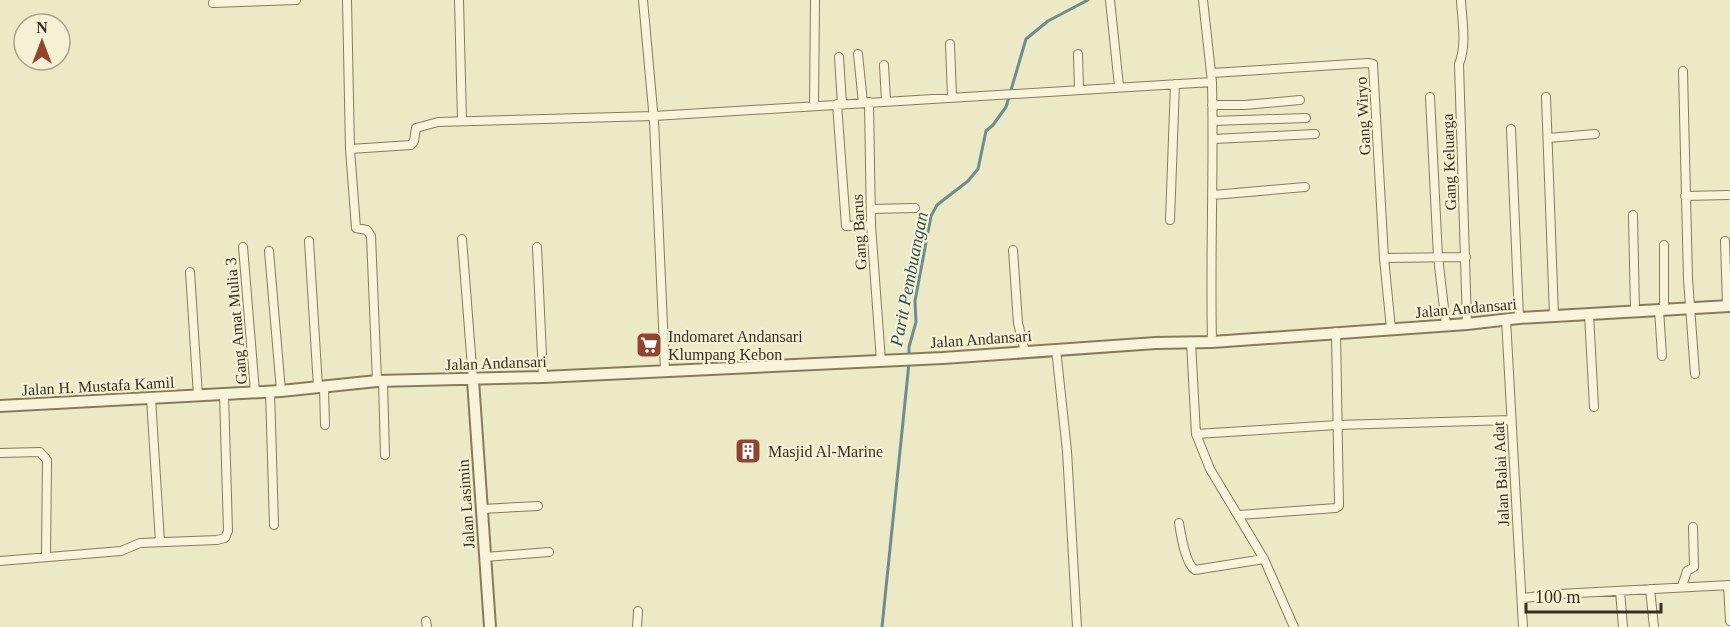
<svg xmlns="http://www.w3.org/2000/svg" width="1730" height="627" font-family="Georgia,serif">
	<style>
		.lines { fill: none; stroke-linecap: round; stroke-linejoin: round }
		.stream { stroke: #6e8e8d; stroke-width: 3 }
		.minor-casing { stroke: #867c5d; stroke-width: 10 }
		.tertiary-casing { stroke: #867c5d; stroke-width: 14 }
		.minor { stroke: #f7f4d9; stroke-width: 8 }
		.tertiary { stroke: #f7f4d9; stroke-width: 10 }
		.labels { text-anchor: middle; dominant-baseline: central; stroke-width: 4.5; stroke-linejoin: round; paint-order: stroke }
		.street-label { font-size: 16px; fill: #373020; stroke: #f4f1d5 }
		.poi-label { font-size: 16px; fill: #373020; stroke: #f4f1d5; text-anchor: start }
		.water-label { font-size: 18px; font-style: italic; fill: #305156; stroke: #f4f1d5 }
	</style>
	<rect width="100%" height="100%" fill="#ece9c6"/>
	<g class="lines">
		<!-- stream -->
		<path class="stream" d="M 909,357 L 909,347 L 916,322 L 915,301 L 931,216 L 937,205 L 968,181 L 978,169 L 986,131 L 993,125 L 1006,107 L 1026,39 L 1048,21 L 1088,0
			M 882,627 L 909,363"/>
		<!-- minor casing -->
		<g class="minor-casing">
			<path id="minor" d="M 347,0 L 350,149 L 356,228 L 367,230 L 371,236 L 377,381
				M 459,0 L 462,120
				M 643,0 L 654,121 L 665,371
				M 1110,0 L 1119,86
				M 1461,0 C 1462,20 1467,45 1459,64 L 1467,324
				M 213,3 L 296,0
				M 950,44 L 952,97
				M 858,54 L 863,103
				M 1078,54 L 1079,89
				M 839,57 L 842,104
				M 884,65 L 886,101
				M 1683,71 L 1688,279 L 1695,374
				M 1212,73 L 1368,63 L 1373,64 L 1384,258 L 1391,329
				M 1212,82 C 1214,168 1210,255 1212,342
				M 1430,97 L 1438,257 L 1446,325
				M 1546,97 L 1554,316
				M 869,102 L 871,225 L 881,361
				M 837,104 L 846,226 L 871,225
				M 1212,105 L 1245,105 L 1300,100
				M 814,106 L 815,0
				M 1213,121 L 1306,118
				M 1511,129 L 1519,318
				M 1548,138 L 1595,134
				M 1214,139 L 1315,134
				M 350,149 L 411,145 L 414,141 L 416,128 L 438,122 L 654,116 L 1212,82 L 1203,0
				M 1213,195 L 1305,187
				M 1685,196 L 1728,195
				M 871,209 L 915,208
				M 1633,215 L 1635,311
				M 1170,220 L 1175,84
				M 462,239 L 473,380
				M 309,241 L 318,387
				M 1725,241 L 1727,306
				M 1664,245 L 1664,309
				M 243,247 L 255,392
				M 537,247 L 543,377
				M 1013,250 L 1018,323 L 1025,352
				M 269,251 L 281,391
				M 1384,258 L 1466,257
				M 190,272 L 198,396
				M 1659,309 L 1662,356
				M 1589,314 L 1594,407
				M 1506,319 L 1523,627
				M 1191,342 L 1196,434 L 1210,469 L 1264,559 L 1294,627
				M 1056,349 L 1067,451 L 1077,627
				M 383,381 L 385,455
				M 324,387 L 325,425
				M 270,391 L 274,525
				M 151,398 L 160,542
				M 1196,434 L 1337,425 L 1511,420
				M 0,453 L 40,452 L 47,460 L 46,557
				M 482,509 L 538,506
				M 1239,515 L 1336,508 L 1339,506 L 1336,332
				M 1179,523 C 1181,535 1185,563 1195,570 L 1264,559
				M 485,557 L 549,552
				M 0,561 L 121,551 L 140,543 L 217,540 L 225,538 L 228,531 L 224,394
				M 1728,585 L 1730,621
				M 1682,586 L 1687,571 L 1694,567 L 1693,527
				M 1650,589 L 1654,627
				M 1620,591 L 1623,627
				M 1523,598 L 1559,594 L 1730,585
				M 426,621 L 427,627
				M 637,627 L 638,611"/>
		</g>
		<!-- tertiary casing -->
		<g class="tertiary-casing">
			<path id="tertiary" d="M 473,380 L 490,627
				M 0,406 L 281,391 L 377,381 L 543,377 L 943,358 L 1156,343 L 1212,342 L 1467,324 L 1519,318 L 1730,306"/>
		</g>
		<!-- minor -->
		<use href="#minor" class="minor"/>
		<!-- tertiary -->
		<use href="#tertiary" class="tertiary"/>
	</g>
	<!-- icons -->
	<defs>
		<g id="supermarket-square" transform="scale(1.35)"><rect x="-9" y="-9" width="18" height="18" rx="4" fill="#924430" stroke="#f4f1d5"/><path d="M-6-5.5h2.5l.6 2H6L4.5 2H-2.5L-4.4-4H-6ZM-1.5 3.2a1.3 1.3 0 1 0 .1 0ZM3 3.2a1.3 1.3 0 1 0 .1 0Z" fill="#fff"/></g>
		<g id="building-square" transform="scale(1.35)"><rect x="-9" y="-9" width="18" height="18" rx="4" fill="#924430" stroke="#f4f1d5"/><path d="M-4-6H4V6H1V3H-1V6H-4ZM-2.5-4.3h1.7v1.8h-1.7ZM.8-4.3h1.7v1.8H.8ZM-2.5-1h1.7V.8h-1.7ZM.8-1h1.7V.8H.8Z" fill="#fff"/></g>
	</defs>
	<g fill-rule="evenodd">
		<use href="#supermarket-square" x="649" y="345"/>
		<use href="#building-square" x="748" y="451"/>
	</g>
	<g class="labels">
		<!-- street labels -->
		<g class="street-label">
			<text transform="translate(1363 116) rotate(-93)">Gang Wiryo</text>
			<text transform="translate(1449 162) rotate(-92)">Gang Keluarga</text>
			<text transform="translate(859 232) rotate(-93)">Gang Barus</text>
			<text transform="translate(1466 308) rotate(-5)">Jalan Andansari</text>
			<text transform="translate(236 321) rotate(-95)">Gang Amat Mulia 3</text>
			<text transform="translate(981 339) rotate(-4)">Jalan Andansari</text>
			<text transform="translate(496 363) rotate(-2)">Jalan Andansari</text>
			<text transform="translate(98 386) rotate(-3)">Jalan H. Mustafa Kamil</text>
			<text transform="translate(1501 474) rotate(-93)">Jalan Balai Adat</text>
			<text transform="translate(466 504) rotate(-94)">Jalan Lasimin</text>
		</g>
		<!-- poi labels -->
		<g class="poi-label">
			<text x="668" y="336">Indomaret Andansari<tspan x="668" dy="18">Klumpang Kebon</tspan></text>
			<text x="768" y="451">Masjid Al-Marine</text>
		</g>
		<!-- water labels -->
		<g class="water-label">
			<text transform="translate(909 279) rotate(-79)">Parit Pembuangan</text>
		</g>
	</g>
	<!-- north arrow -->
	<g transform="translate(42 42)"><circle r="28" fill="#f4f1d5" stroke="#a8a48d" stroke-width="1.5"/>
	<path d="M0-4.5L10 22L0 15L-10 22Z" fill="#924430"/>
	<text y="-9" font-size="16" font-weight="bold" text-anchor="middle" fill="#373020">N</text>
	</g>
	<!-- scale -->
	<path d="M1526 603v9h135v-9" fill="none" stroke="#373020" stroke-width="3"/>
	<text x="1535" y="603" font-size="18" fill="#373020" stroke="#f4f1d5" stroke-width="4.5" paint-order="stroke">100 m</text>
</svg>
